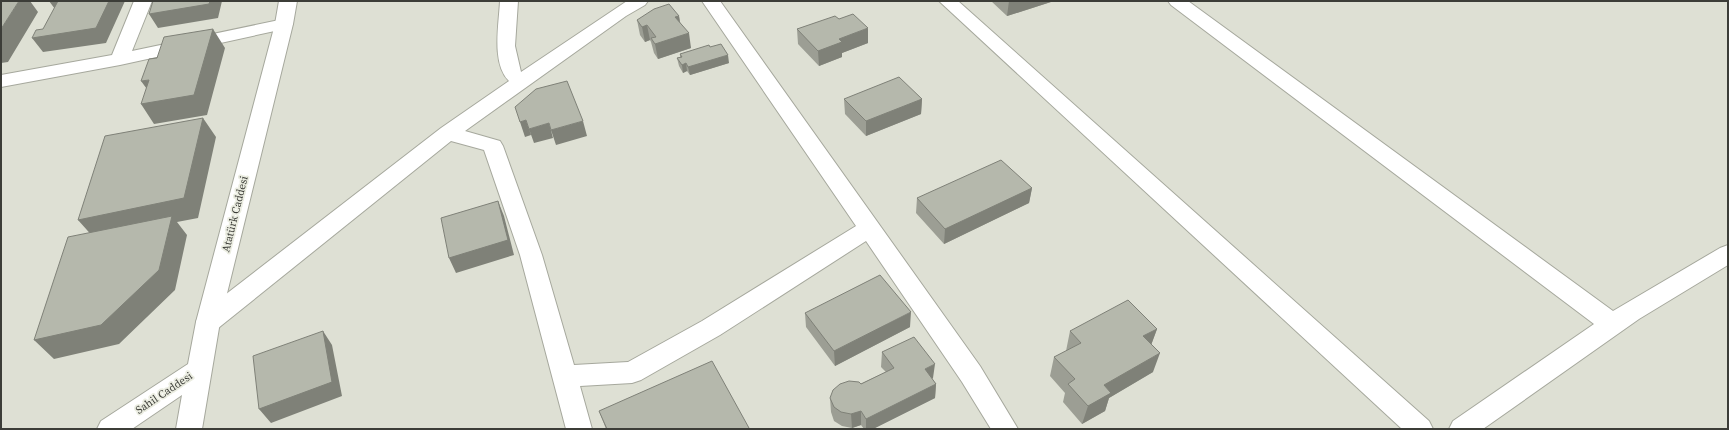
<svg xmlns="http://www.w3.org/2000/svg" width="1729" height="430" font-family="'Source Serif 4',serif">
	<style>
		.lines { fill: none; stroke-linecap: round; stroke-linejoin: round }
		.street-casing { stroke: #a6a89d; stroke-width: 2 }
		.secondary-casing { stroke: #a6a89d; stroke-width: 2 }
		.street { fill: #fff; fill-rule: evenodd }
		.secondary { fill: #fff; fill-rule: evenodd }
		.wall { fill: #9c9e94 }
		.shaded-wall { fill: #7f8178 }
		.building { fill: #b5b8ac; stroke: #7f8178 }
		.labels { text-anchor: middle; dominant-baseline: central; stroke-width: 3.5; stroke-linejoin: round; paint-order: stroke }
		.street-label { font-size: 11px; fill: #3c3d38; stroke: #ebede1 }
	</style>
	<rect width="100%" height="100%" fill="#dee0d4"/>
	<g class="lines">
		<!-- street casing -->
		<g class="street-casing">
			<path id="street" d="M 134,1 L 152,1 L 132,51 L 284,19 L 290,20 L 293,24 L 290,28 L 284,29 L 120,65 L 1,87 L 1,75 L 112,55 Z
				M 500,1 L 518,1 L 515,46 L 521,72 L 627,1 L 648,1 L 645,5 L 626,16 L 465,131 L 500,141 L 503,146 L 542,255 L 574,365 L 628,362 L 702,321 L 856,226 L 702,1 L 720,1 L 980,366 L 1018,429 L 991,429 L 962,382 L 866,241 L 720,335 L 641,380 L 632,383 L 580,386 L 592,429 L 566,429 L 520,255 L 484,150 L 451,141 L 217,329 L 208,332 L 199,329 L 196,322 L 199,315 L 441,128 L 509,81 C 491,64 499,24 500,1 Z
				M 939,1 L 958,1 L 1429,421 L 1433,429 L 1402,429 Z
				M 1168,1 L 1188,1 L 1613,311 L 1720,248 L 1728,245 L 1728,265 L 1639,319 L 1483,429 L 1449,429 L 1453,421 L 1594,324 L 1171,5 Z"/>
		</g>
		<!-- secondary casing -->
		<g class="secondary-casing">
			<path id="secondary" d="M 279,1 L 297,1 L 293,24 L 220,322 L 202,429 L 176,429 L 182,395 L 132,429 L 97,429 L 101,421 L 188,364 L 196,322 L 275,24 Z"/>
		</g>
		<!-- street -->
		<use href="#street" class="street"/>
		<!-- secondary -->
		<use href="#secondary" class="secondary"/>
	</g>
	<!-- wall -->
	<path class="wall" d="M 991,1 L 1054,1 L 1007,16 Z
		M 679,16 L 680,22 L 691,48 L 658,59 L 654,53 L 651,42 L 650,40 L 645,42 L 640,35 L 637,20 Z
		M 839,19 L 868,43 L 842,53 L 842,57 L 819,66 L 798,44 L 797,29 Z
		M 710,47 L 729,63 L 690,75 L 687,71 L 683,73 L 679,66 L 677,58 L 680,57 L 680,54 Z
		M 844,99 L 922,99 L 921,114 L 866,136 L 845,114 Z
		M 1032,188 L 1029,203 L 944,244 L 916,213 L 917,198 Z
		M 805,313 L 910,327 L 835,366 L 806,327 Z
		M 1157,329 L 1151,345 L 1153,372 L 1109,398 L 1105,411 L 1082,424 L 1063,402 L 1065,393 L 1050,376 L 1054,357 L 1066,351 L 1070,331 Z
		M 882,352 L 933,378 L 932,379 L 936,384 L 935,398 L 873,429 L 864,429 L 861,425 L 852,428 L 842,426 L 834,421 L 831,412 L 830,398 L 886,372 L 881,367 Z
		M 599,411 L 749,429 L 606,429 Z"/>
	<!-- shaded-wall -->
	<path class="shaded-wall" d="M 19,1 L 30,1 L 38,12 L 8,62 L 1,63 L 1,29 Z
		M 49,1 L 62,1 L 58,13 Z
		M 109,1 L 125,1 L 106,43 L 43,52 L 32,38 Z
		M 210,1 L 222,1 L 218,18 L 158,28 L 149,14 Z
		M 1009,1 L 1054,1 L 1007,16 Z
		M 679,16 L 681,30 L 675,17 Z
		M 647,25 L 650,40 L 645,42 L 642,27 Z
		M 868,28 L 868,43 L 842,53 L 842,57 L 819,66 L 818,51 L 839,39 Z
		M 213,29 L 225,48 L 207,115 L 154,124 L 141,104 Z
		M 689,33 L 691,48 L 658,59 L 655,44 Z
		M 728,55 L 729,63 L 690,75 L 688,67 Z
		M 686,63 L 687,71 L 683,73 L 682,65 Z
		M 149,80 L 155,100 L 141,81 Z
		M 922,99 L 921,114 L 866,136 L 866,121 Z
		M 203,118 L 216,137 L 198,218 L 177,222 L 187,235 L 175,290 L 119,344 L 54,359 L 34,340 L 95,239 L 78,220 Z
		M 526,120 L 531,135 L 525,137 L 520,122 Z
		M 583,121 L 587,136 L 556,145 L 551,130 Z
		M 549,123 L 553,138 L 534,143 L 529,129 Z
		M 1032,188 L 1029,203 L 944,244 L 945,229 Z
		M 498,201 L 504,216 L 514,255 L 456,273 L 449,258 Z
		M 911,312 L 910,327 L 835,366 L 834,351 Z
		M 1157,329 L 1150,348 L 1143,336 Z
		M 323,331 L 332,345 L 342,396 L 271,423 L 259,409 Z
		M 1160,353 L 1153,372 L 1109,398 L 1105,411 L 1082,424 L 1088,406 L 1104,385 Z
		M 935,364 L 933,378 L 924,383 L 925,369 Z
		M 936,384 L 935,398 L 873,429 L 866,429 L 866,419 Z
		M 861,411 L 861,425 L 852,428 L 851,414 Z"/>
	<!-- building -->
	<path class="building" d="M 1,1 L 19,1 L 1,29 Z
		M 58,1 L 109,1 L 96,28 L 32,38 L 36,30 L 43,29 Z
		M 153,1 L 210,1 L 209,4 L 149,14 Z
		M 669,4 L 679,16 L 675,17 L 689,33 L 655,44 L 651,38 L 656,37 L 647,25 L 642,27 L 637,20 L 654,9 Z
		M 853,14 L 868,28 L 839,39 L 842,42 L 818,51 L 797,29 L 835,16 L 839,19 Z
		M 213,29 L 194,95 L 141,104 L 149,80 L 141,81 L 149,59 L 157,58 L 164,37 Z
		M 721,44 L 728,55 L 688,67 L 686,63 L 682,65 L 677,58 L 682,57 L 680,54 L 709,45 L 710,47 Z
		M 899,77 L 922,99 L 866,121 L 844,99 Z
		M 567,81 L 583,121 L 551,130 L 549,123 L 529,129 L 526,120 L 520,122 L 515,107 L 536,89 Z
		M 203,118 L 184,198 L 78,220 L 105,136 Z
		M 1001,160 L 1032,188 L 945,229 L 917,198 Z
		M 498,201 L 508,240 L 449,258 L 441,218 Z
		M 172,216 L 159,270 L 101,325 L 34,340 L 68,237 Z
		M 880,275 L 911,312 L 834,351 L 805,313 Z
		M 1128,300 L 1157,329 L 1143,336 L 1160,353 L 1104,385 L 1111,393 L 1088,406 L 1068,384 L 1075,379 L 1054,357 L 1081,343 L 1070,331 Z
		M 323,331 L 332,382 L 259,409 L 253,356 Z
		M 914,337 L 935,364 L 925,369 L 936,384 L 866,419 L 861,411 L 851,414 L 841,412 L 834,407 L 830,398 L 833,390 L 840,384 L 849,381 L 859,382 L 861,384 L 894,368 L 882,352 Z
		M 712,361 L 749,428 L 746,429 L 607,429 L 599,411 Z"/>
	<g class="labels">
		<!-- street labels -->
		<g class="street-label">
			<text transform="translate(235 214) rotate(-76)">Atatürk Caddesi</text>
			<text transform="translate(164 393) rotate(-34)">Sahil Caddesi</text>
		</g>
	</g>
	<!-- border -->
	<rect width="1729" height="430" fill="none" stroke="#3c3d38" stroke-width="4"/>
</svg>
